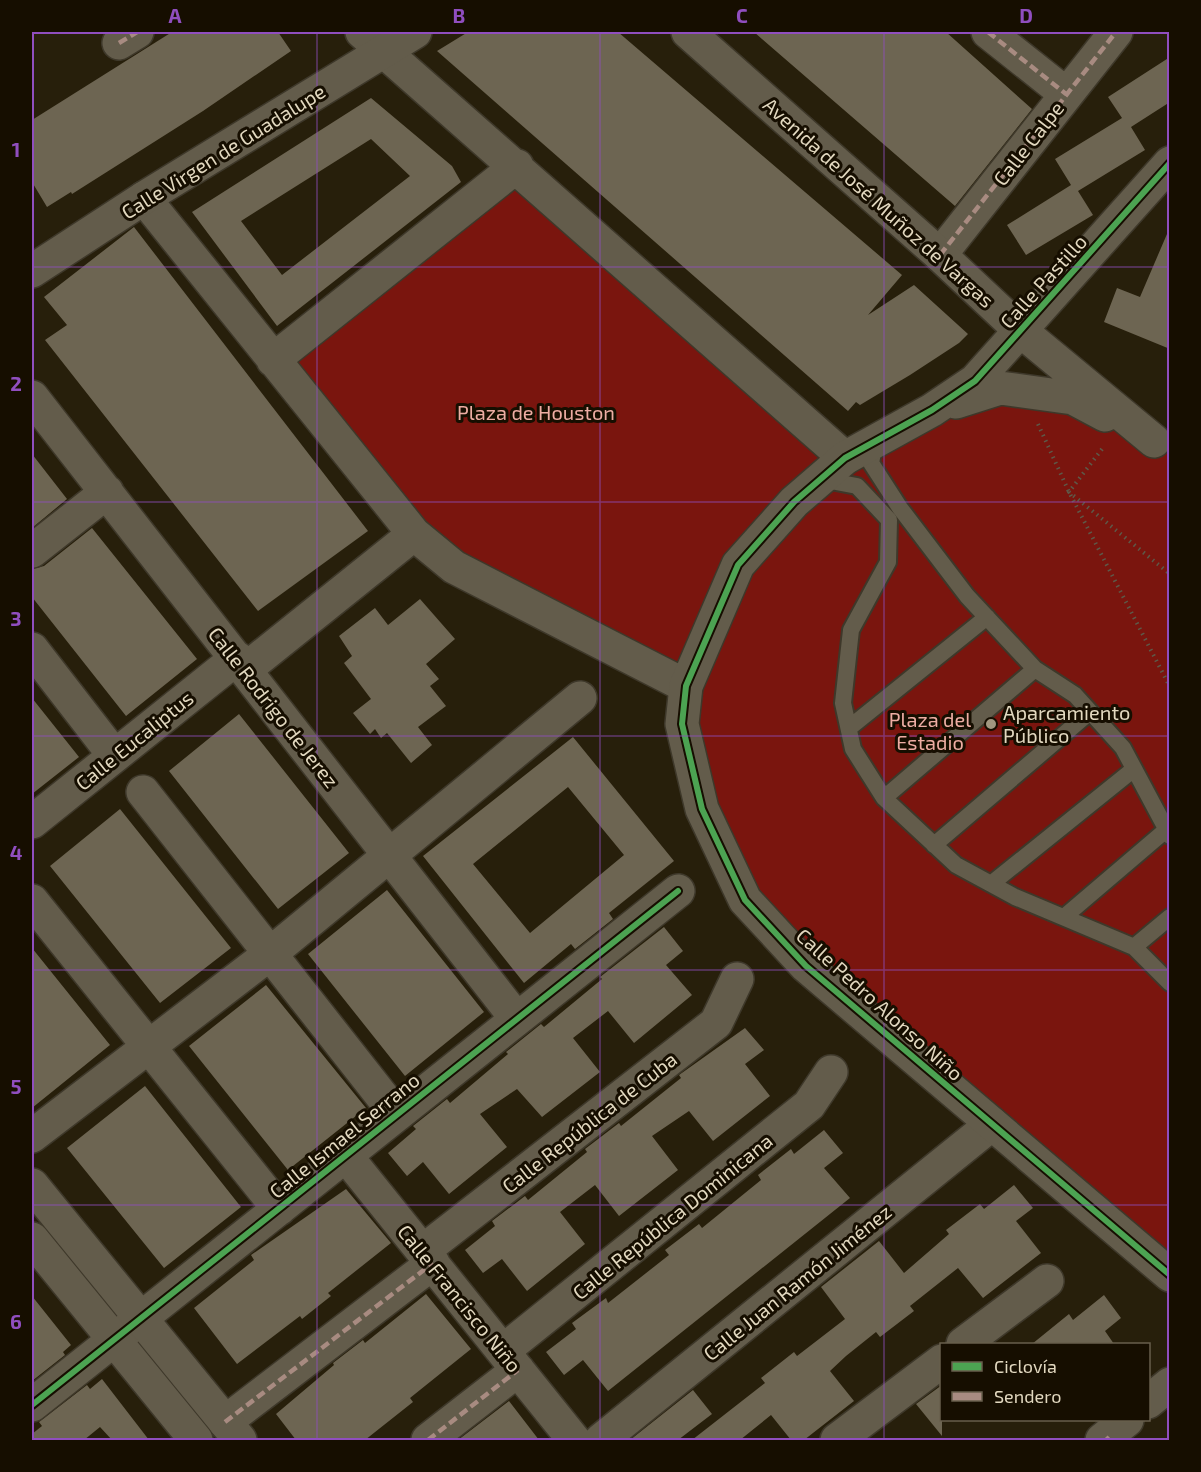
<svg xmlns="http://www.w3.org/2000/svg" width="1201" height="1472" font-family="'Exo 2',sans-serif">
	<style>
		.green { fill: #7a150e }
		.building { fill: #6d6552; fill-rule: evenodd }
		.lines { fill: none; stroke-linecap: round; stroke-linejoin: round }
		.lane-casing { stroke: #3e382a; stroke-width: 20 }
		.street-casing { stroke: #3e382a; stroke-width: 36 }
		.secondary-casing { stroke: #3e382a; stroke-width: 36 }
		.path { stroke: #5e5848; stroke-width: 4; stroke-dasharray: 1.5 4.5; stroke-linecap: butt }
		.lane { stroke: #635c4b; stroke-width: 16 }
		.street { stroke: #635c4b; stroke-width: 33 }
		.secondary { stroke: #635c4b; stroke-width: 33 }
		.quiet { stroke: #a88b81; stroke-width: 4.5; stroke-dasharray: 9 4.5; stroke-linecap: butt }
		.cycleway-casing { stroke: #160e00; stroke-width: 10 }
		.cycleway { stroke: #4ca352; stroke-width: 6 }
		.grid { fill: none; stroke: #904ebf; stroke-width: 1.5; stroke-opacity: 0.55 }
		.poi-dot { fill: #a19780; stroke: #160e00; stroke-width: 2 }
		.labels { text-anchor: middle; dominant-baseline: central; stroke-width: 6; stroke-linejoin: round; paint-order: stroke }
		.street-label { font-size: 20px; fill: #e2d8bf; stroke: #160e00 }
		.park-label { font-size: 20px; fill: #eeada3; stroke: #160e00 }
		.poi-label { font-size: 20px; fill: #e2d8bf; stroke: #160e00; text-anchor: start }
		.neatline { fill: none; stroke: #904ebf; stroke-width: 2 }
		.grid-label { font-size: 20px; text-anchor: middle; font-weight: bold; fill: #904ebf }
	</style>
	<rect width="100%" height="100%" fill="#271f0b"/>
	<!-- green -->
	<path class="green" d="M 517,166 L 845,458 L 1000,388 L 1154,441 L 1169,454 L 1169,1275 L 806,966 L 702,809 L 686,686 L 454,567 L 273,360 Z"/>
	<!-- building -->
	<path class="building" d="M 172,32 L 278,32 L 291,51 L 203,111 L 72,194 L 71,192 L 47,207 L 32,182 L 32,120 Z
		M 468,32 L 618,32 L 902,275 L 868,315 L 914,285 L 968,334 L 959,343 L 910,375 L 860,405 L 856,402 L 848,411 L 437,51 Z
		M 754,32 L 946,32 L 1032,109 L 955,206 Z
		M 1170,57 L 1170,102 L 1131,127 L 1145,150 L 1078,191 L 1093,215 L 1026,255 L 1007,225 L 1071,185 L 1055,159 L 1122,118 L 1108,97 Z
		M 371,98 L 452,166 L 461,182 L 277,326 L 192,212 ZM 371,139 L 410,176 L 282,275 L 241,221 Z
		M 134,227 L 368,531 L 258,611 L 45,340 L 67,325 L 44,297 Z
		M 1170,227 L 1170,349 L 1104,322 L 1117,288 L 1140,297 Z
		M 32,454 L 67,499 L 32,528 Z
		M 92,528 L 197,659 L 126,716 L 32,597 L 32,569 L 44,566 Z
		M 420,599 L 455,639 L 426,664 L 439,679 L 430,686 L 446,706 L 418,727 L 432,745 L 411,763 L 387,733 L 381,738 L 375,729 L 370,734 L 353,713 L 371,699 L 344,663 L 352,656 L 339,636 L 375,608 L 388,625 Z
		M 32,698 L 79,757 L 32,794 Z
		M 239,714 L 349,853 L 278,909 L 169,771 Z
		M 573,737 L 674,861 L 609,913 L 613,919 L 575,949 L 571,944 L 524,983 L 423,856 ZM 568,787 L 624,855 L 530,933 L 473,864 Z
		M 120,809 L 231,948 L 160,1003 L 50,866 Z
		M 387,890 L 484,1012 L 405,1076 L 308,954 Z
		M 664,927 L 683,951 L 666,965 L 692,995 L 634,1043 L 608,1011 L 573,1038 L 600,1072 L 542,1117 L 517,1089 L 480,1114 L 507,1147 L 449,1194 L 423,1162 L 407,1176 L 388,1153 L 416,1129 L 413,1126 L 447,1099 L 450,1103 L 508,1054 L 506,1052 L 541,1024 L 544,1027 L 602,979 L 600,977 Z
		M 32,948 L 110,1045 L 32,1108 Z
		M 266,985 L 366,1108 L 288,1170 L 189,1046 Z
		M 745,1028 L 764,1050 L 745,1064 L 770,1096 L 713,1141 L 689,1111 L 652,1136 L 678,1170 L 619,1216 L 595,1185 L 560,1212 L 585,1244 L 527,1291 L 502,1259 L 483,1273 L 465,1250 L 495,1226 L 492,1221 L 525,1196 L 528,1200 L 587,1152 L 585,1149 L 619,1123 L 621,1126 L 681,1078 L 679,1075 Z
		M 145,1086 L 241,1207 L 164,1268 L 67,1148 Z
		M 824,1130 L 843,1153 L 824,1168 L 850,1198 L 608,1391 L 583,1360 L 564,1375 L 546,1352 L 576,1329 L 572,1323 L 606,1298 L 608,1303 L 669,1255 L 665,1250 L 699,1224 L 702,1228 L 761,1180 L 758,1175 L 791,1149 L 794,1154 Z
		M 1014,1185 L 1033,1208 L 1016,1221 L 1041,1253 L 983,1298 L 958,1268 L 910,1306 L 914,1311 L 880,1337 L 876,1332 L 846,1356 L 830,1371 L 854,1401 L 804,1440 L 791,1440 L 771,1415 L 740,1440 L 692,1440 L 765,1383 L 761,1378 L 794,1352 L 797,1356 L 845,1319 L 821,1287 L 879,1241 L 904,1273 L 949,1234 L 946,1230 L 980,1204 L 984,1209 Z
		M 346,1189 L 391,1243 L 328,1293 L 331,1296 L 302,1319 L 300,1316 L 237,1364 L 194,1308 L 254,1260 L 251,1255 Z
		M 426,1294 L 471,1349 L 410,1398 L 413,1402 L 365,1440 L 296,1440 L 276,1414 L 334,1365 L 333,1363 L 363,1340 L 365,1343 Z
		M 1104,1295 L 1121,1318 L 1105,1331 L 1114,1344 L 1032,1344 L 1069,1314 L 1073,1320 Z
		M 32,1296 L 71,1345 L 63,1352 L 65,1355 L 32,1381 Z
		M 102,1379 L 149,1440 L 112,1440 L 100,1427 L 84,1440 L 32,1440 L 32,1434 L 42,1426 L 39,1422 L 87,1385 L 90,1389 Z
		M 942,1385 L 942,1436 L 916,1404 Z
		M 693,1390 L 712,1414 L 678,1440 L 630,1440 Z
		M 509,1401 L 539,1440 L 458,1440 Z"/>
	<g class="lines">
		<!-- lane casing -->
		<g class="lane-casing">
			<path id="lane" d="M 875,442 L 871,463 L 900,508 L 967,596 L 1035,669 L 1075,695 L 1123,748 L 1170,836
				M 820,479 L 857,486 L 889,520 L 888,562 L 851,630 L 843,703 L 853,749 L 884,798 L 956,865 L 1015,897 L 1134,947 L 1170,983
				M 849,728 L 987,617
				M 884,798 L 1035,669
				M 934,845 L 1090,712
				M 991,884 L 1134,769
				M 1064,917 L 1166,830
				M 1134,947 L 1170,917"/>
		</g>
		<!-- street casing -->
		<g class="street-casing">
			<path id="street" d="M 362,32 L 845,458
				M 988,32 L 1066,94
				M 119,43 L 137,32
				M 144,198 L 414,534 L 454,567 L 686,686
				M 940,255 L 1116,32
				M 273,360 L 517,166
				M 32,397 L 516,1018
				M 32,551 L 107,492
				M 32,649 L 114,755
				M 246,669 L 414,534
				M 143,792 L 396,1114
				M 32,822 L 237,658
				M 32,901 L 279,1209
				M 32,1136 L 271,953 L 580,698
				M 346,1156 L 574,1440
				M 423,1251 L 716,1023 L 737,979
				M 963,1344 L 1047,1281
				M 503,1351 L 809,1105 L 831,1072
				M 1148,1402 L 1170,1384
				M 32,1405 L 678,891
				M 225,1422 L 433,1263
				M 428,1440 L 518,1370
				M 601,1440 L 992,1124
				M 837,1440 L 942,1361
				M 1102,1440 L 1127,1420"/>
		</g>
		<!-- secondary casing -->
		<g class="secondary-casing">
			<path id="secondary" d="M 688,32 L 940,255 L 1021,331 L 1154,441
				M 1170,163 L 975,381 L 932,410 L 845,458 L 794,502 L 738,565 L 686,686 L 682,724 L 702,809 L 745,900 L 806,966 L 1170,1275
				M 32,271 L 144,198 L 415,32
				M 956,402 L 1000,388 L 1073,398 L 1105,415
				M 32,1185 L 240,1440
				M 32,1239 L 196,1440"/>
		</g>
		<!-- path -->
		<path class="path" d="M 1038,424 L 1069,492 L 1170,687
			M 1102,449 L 1069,492 L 1170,574"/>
		<!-- lane -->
		<use href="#lane" class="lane"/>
		<!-- street -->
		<use href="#street" class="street"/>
		<!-- secondary -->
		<use href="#secondary" class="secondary"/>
		<!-- quiet -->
		<path class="quiet" d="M 988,32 L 1066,94
			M 119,43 L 137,32
			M 940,255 L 1116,32
			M 225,1422 L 433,1263
			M 1106,1437 L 1109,1440
			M 428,1440 L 518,1370"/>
		<!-- cycleway casing -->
		<g class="cycleway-casing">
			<path id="cycleway" d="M 1170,163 L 975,381 L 932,410 L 845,458 L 794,502 L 738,565 L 686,686 L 682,724 L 702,809 L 745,900 L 806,966 L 1170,1275
				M 32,1405 L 678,891"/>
		</g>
		<!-- cycleway -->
		<use href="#cycleway" class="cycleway"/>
	</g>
	<!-- grid -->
	<path class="grid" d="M 317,32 L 317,1440M 600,32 L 600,1440M 884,32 L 884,1440M 32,267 L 1170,267M 32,502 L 1170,502M 32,736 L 1170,736M 32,970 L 1170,970M 32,1205 L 1170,1205"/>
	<!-- markers -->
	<circle class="poi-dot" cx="991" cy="724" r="6"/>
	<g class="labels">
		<!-- street labels -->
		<g class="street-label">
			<text transform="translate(1028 143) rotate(-52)">Calle Calpe</text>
			<text transform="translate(223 151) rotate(-32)">Calle Virgen de Guadalupe</text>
			<text transform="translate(879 202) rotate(42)">Avenida de José Muñoz de Vargas</text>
			<text transform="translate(1043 281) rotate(-48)">Calle Pastillo</text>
			<text transform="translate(274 707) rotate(52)">Calle Rodrigo de Jerez</text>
			<text transform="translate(134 740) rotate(-39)">Calle Eucaliptus</text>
			<text transform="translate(880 1004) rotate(42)">Calle Pedro Alonso Niño</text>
			<text transform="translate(589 1122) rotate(-38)">Calle República de Cuba</text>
			<text transform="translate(344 1135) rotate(-39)">Calle Ismael Serrano</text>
			<text transform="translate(672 1216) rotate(-39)">Calle República Dominicana</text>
			<text transform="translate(797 1282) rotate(-39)">Calle Juan Ramón Jiménez</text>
			<text transform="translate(460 1298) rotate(51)">Calle Francisco Niño</text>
		</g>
		<!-- park labels -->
		<g class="park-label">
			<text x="536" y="412">Plaza de Houston</text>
			<text x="930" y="719">Plaza del<tspan x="930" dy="23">Estadio</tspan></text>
		</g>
		<!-- poi labels -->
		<g class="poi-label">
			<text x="1003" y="712">Aparcamiento<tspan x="1003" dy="23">Público</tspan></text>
		</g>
	</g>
	<!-- border -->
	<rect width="1201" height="1472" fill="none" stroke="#160e00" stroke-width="66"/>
	<!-- legend -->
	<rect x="940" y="1343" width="210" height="78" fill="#160e00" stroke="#685f4c" stroke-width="1.5"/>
	<rect x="952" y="1362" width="30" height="9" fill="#4ca352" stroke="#685f4c" stroke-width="1.5"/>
	<text x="994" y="1373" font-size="18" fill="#e2d8bf">Ciclovía</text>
	<rect x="952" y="1392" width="30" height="9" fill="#a88b81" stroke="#685f4c" stroke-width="1.5"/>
	<text x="994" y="1403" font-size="18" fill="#e2d8bf">Sendero</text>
	<rect x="33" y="33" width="1135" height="1406" class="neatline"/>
	<g class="grid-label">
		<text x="175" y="23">A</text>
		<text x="459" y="23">B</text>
		<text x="742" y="23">C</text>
		<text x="1026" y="23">D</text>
		<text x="16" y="157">1</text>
		<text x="16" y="391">2</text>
		<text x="16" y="626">3</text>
		<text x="16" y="860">4</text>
		<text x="16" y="1094">5</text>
		<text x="16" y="1329">6</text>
	</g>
</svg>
